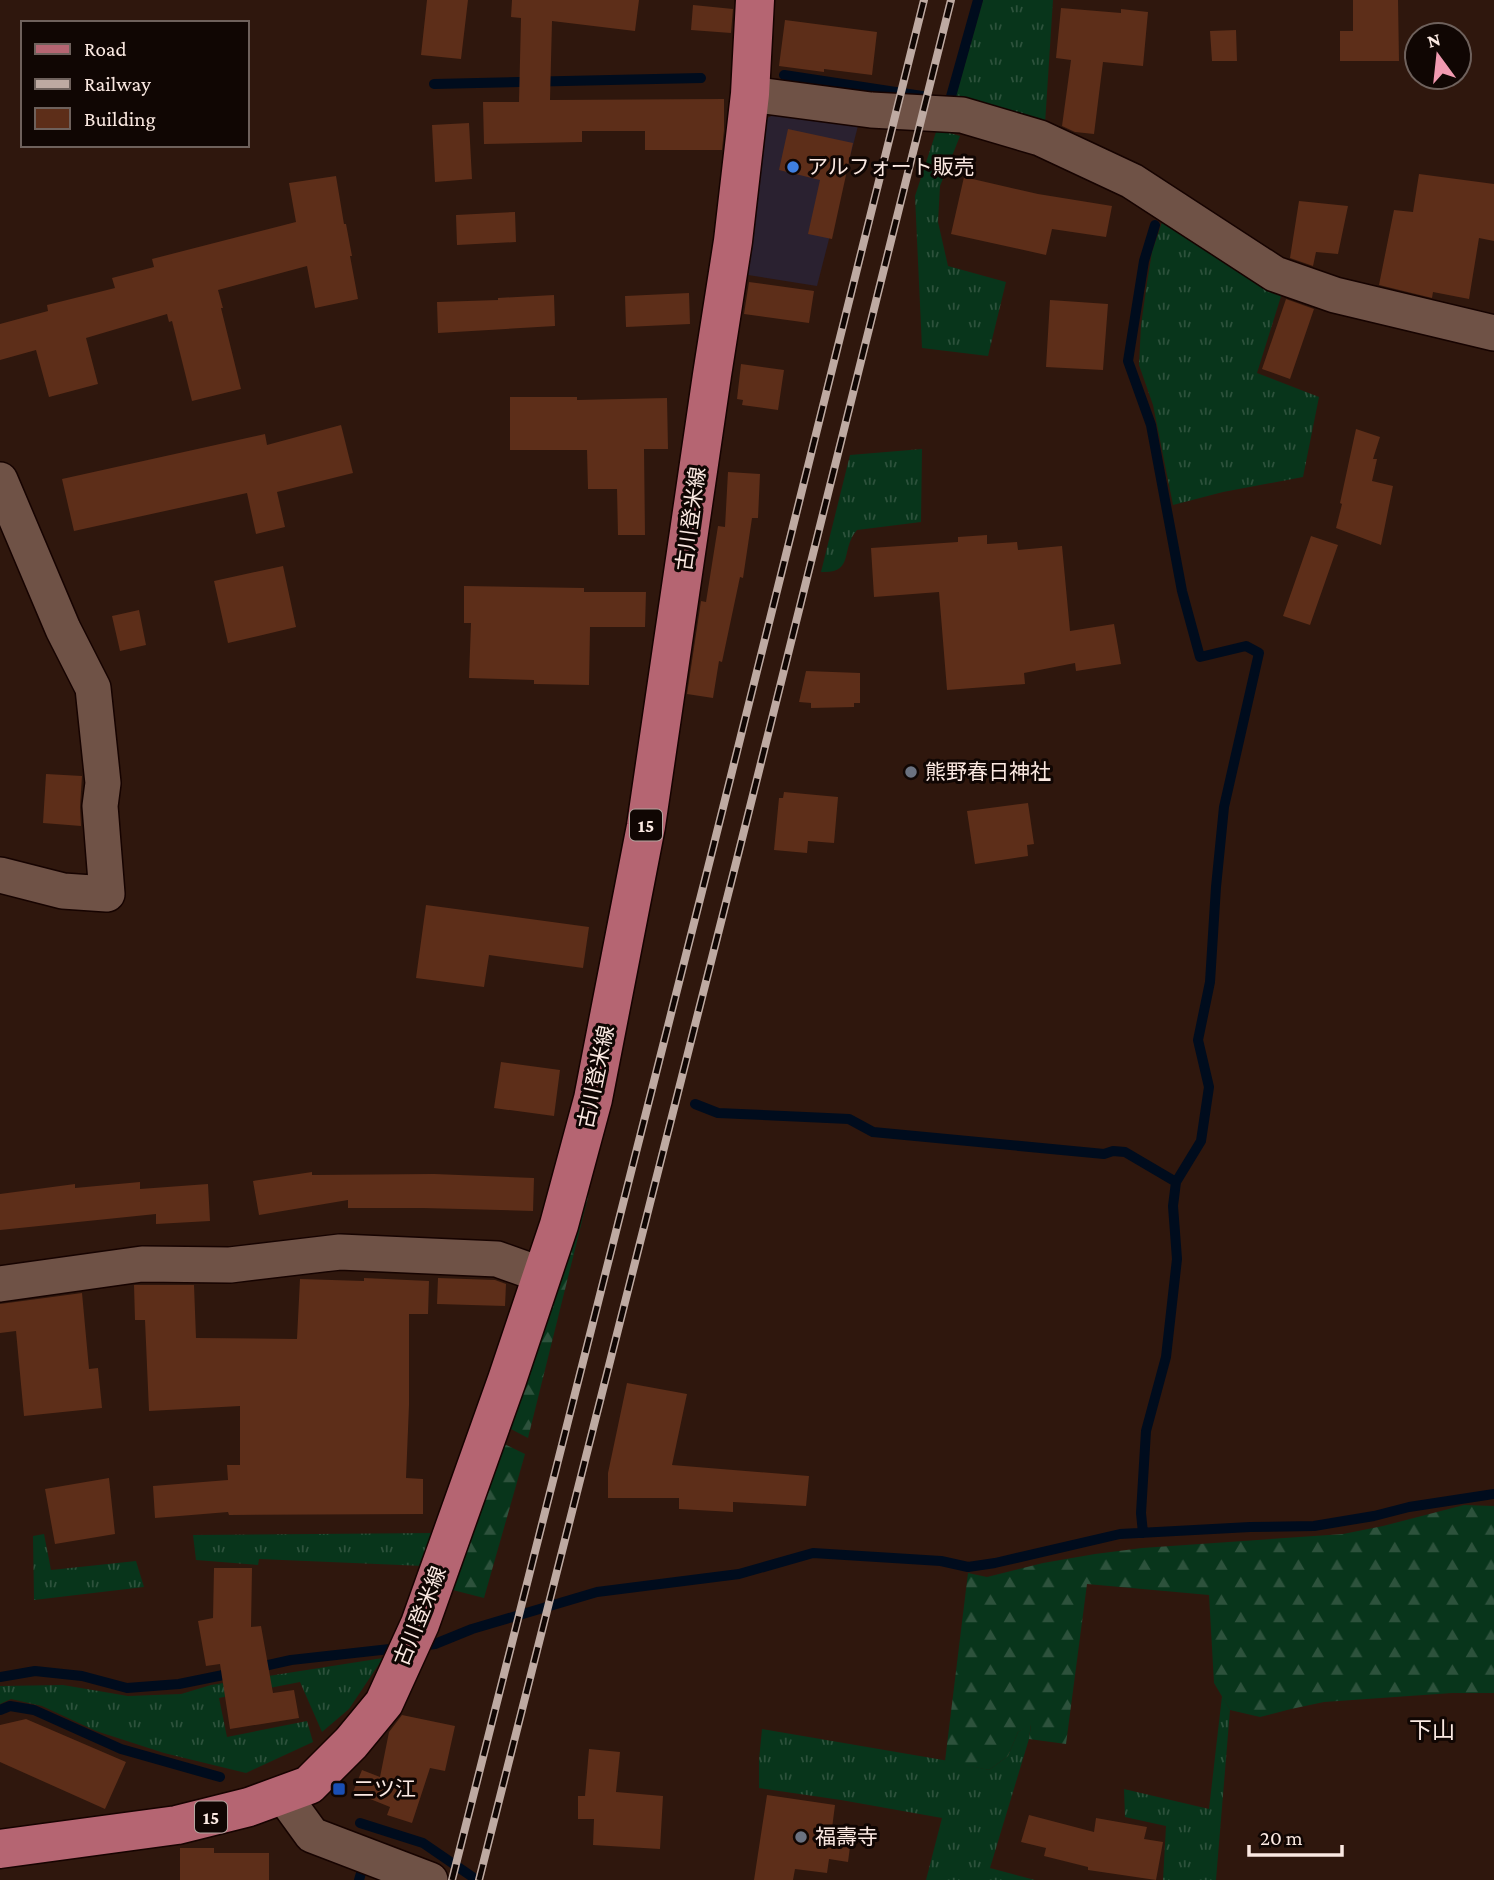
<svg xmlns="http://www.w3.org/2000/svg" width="1494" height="1880" font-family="'Crimson Pro','Noto Sans JP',serif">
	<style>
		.commercial { fill: #2a2130 }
		.grass { fill: url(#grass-tufts) }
		.forest { fill: url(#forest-firs) }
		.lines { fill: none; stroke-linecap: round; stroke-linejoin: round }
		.stream { stroke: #000c1d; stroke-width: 10 }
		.building { fill: #5d2e19 }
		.street-casing { stroke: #160300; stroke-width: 38 }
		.primary-casing { stroke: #160300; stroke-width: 41 }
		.street { stroke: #6f5246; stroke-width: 35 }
		.primary { stroke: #b56572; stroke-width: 38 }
		.rail-casing { stroke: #beaaa2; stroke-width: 8 }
		.rail { stroke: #100603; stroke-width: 5; stroke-dasharray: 16; stroke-linecap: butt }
		.shop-dot { fill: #3f7fe0; stroke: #100603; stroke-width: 2.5 }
		.worship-dot { fill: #6b7280; stroke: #100603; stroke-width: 2.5 }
		.transit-dot { fill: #1a4fb4; stroke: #100603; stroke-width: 2.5 }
		.labels { text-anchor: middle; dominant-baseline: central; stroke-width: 6; stroke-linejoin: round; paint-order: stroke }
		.shield { fill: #100603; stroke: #b4a59f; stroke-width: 2 }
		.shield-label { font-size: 19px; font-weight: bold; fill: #fbe9e2 }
		.poi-label { font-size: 21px; fill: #fbe9e2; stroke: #100603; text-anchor: start }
		.street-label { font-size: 21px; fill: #fbe9e2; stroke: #100603 }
		.neighbourhood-label { font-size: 23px; fill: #fbe9e2; stroke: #100603 }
	</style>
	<defs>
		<pattern id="grass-tufts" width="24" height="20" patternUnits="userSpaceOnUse" patternTransform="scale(1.75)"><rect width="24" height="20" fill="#08351b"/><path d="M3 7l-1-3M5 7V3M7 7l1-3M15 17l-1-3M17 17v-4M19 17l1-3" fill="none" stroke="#2d523c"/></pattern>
		<pattern id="forest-firs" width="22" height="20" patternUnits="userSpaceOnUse" patternTransform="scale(1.75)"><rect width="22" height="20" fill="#08351b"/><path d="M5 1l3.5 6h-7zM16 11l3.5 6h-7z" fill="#2d523c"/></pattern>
	</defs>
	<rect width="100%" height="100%" fill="#2f170d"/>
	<!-- commercial -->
	<path class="commercial" d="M 782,111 L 860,118 L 817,286 L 748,275 L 767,118 Z"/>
	<!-- grass -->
	<path class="grass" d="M 983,0 L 1053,0 L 1045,124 L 955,99 Z
		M 937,129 L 960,136 L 940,186 L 938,222 L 948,266 L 1006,282 L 988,356 L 922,348 L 915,196 Z
		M 1165,213 L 1283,290 L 1257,373 L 1319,397 L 1303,477 L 1223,492 L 1173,505 L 1153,405 L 1139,365 L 1141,325 L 1147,283 L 1152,252 Z
		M 922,449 L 921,522 L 857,530 C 840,549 855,574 821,572 L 850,455 Z
		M 435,1533 L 424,1566 L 259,1559 L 258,1565 L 196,1560 L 193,1535 Z
		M 44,1534 L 51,1570 L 136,1561 L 144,1587 L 34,1600 L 33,1536 Z
		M 383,1658 L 349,1709 L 322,1732 L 300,1682 L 219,1698 L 227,1737 L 307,1721 L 313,1742 L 246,1773 L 164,1753 L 96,1731 L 42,1706 L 11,1699 L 0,1704 L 0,1686 L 63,1685 L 128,1696 L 181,1694 L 211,1685 Z
		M 1222,1696 L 1230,1710 L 1216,1880 L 1163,1880 L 1166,1826 L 1125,1817 L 1124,1789 L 1209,1809 Z
		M 1031,1724 L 1029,1739 L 990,1868 L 1035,1880 L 926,1880 L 942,1818 L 841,1800 L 759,1788 L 759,1760 L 762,1729 L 949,1761 L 989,1770 L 1008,1756 L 1018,1732 Z"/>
	<!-- forest -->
	<path class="forest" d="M 589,1193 L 528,1438 L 503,1425 Z
		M 498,1441 L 525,1454 L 484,1598 L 445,1588 Z
		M 1464,1505 L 1494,1506 L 1494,1693 L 1452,1693 L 1324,1702 L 1291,1709 L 1260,1717 L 1230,1710 L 1214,1683 L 1209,1595 L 1087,1584 L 1066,1744 L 1029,1739 L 1031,1725 L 1018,1732 L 1008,1756 L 989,1770 L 945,1761 L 968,1573 L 987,1577 L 1043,1563 L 1095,1554 L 1142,1548 L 1343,1534 L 1383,1526 Z"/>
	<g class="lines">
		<!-- stream -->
		<path class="stream" d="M 784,75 L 922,96
			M 434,84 L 701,78
			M 950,100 L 978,0
			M 695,1104 L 718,1113 L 849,1119 L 873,1132 L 1104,1154 L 1113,1151 L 1125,1152 L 1176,1182
			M 1143,1533 L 1141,1513 L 1146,1431 L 1166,1357 L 1177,1259 L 1173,1206 L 1176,1182 L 1201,1141 L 1209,1087 L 1198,1040 L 1210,982 L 1216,887 L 1224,807 L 1259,653 L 1246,646 L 1200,657 L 1182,591 L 1151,425 L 1128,361 L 1144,261 L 1155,225
			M 421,1646 L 435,1644 L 472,1629 L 597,1592 L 739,1574 L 813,1553 L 941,1561 L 968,1567 L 995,1563 L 1120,1534 L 1250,1527 L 1314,1526 L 1374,1516 L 1409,1507 L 1494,1494
			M 255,1668 L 291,1660 L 399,1648
			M 0,1677 L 35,1671 L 82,1676 L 127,1688 L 179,1684 L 233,1673
			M 0,1710 L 10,1706 L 34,1710 L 121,1749 L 220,1777
			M 360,1823 L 423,1843 L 477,1880
			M 359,1880 L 361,1873"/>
	</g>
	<!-- building -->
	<path class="building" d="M 427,0 L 468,0 L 461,59 L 421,55 Z
		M 512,0 L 639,0 L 635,31 L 552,21 L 550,100 L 724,99 L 724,130 L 722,150 L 645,150 L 645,131 L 582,131 L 582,142 L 484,144 L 483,102 L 519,102 L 521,18 L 511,17 Z
		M 1353,0 L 1398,0 L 1399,61 L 1340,61 L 1340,31 L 1353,31 Z
		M 693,5 L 733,9 L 731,33 L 691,30 Z
		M 1061,8 L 1121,13 L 1121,9 L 1148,12 L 1143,66 L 1103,62 L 1094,134 L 1075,132 L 1062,126 L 1071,60 L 1056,58 Z
		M 785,20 L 877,32 L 872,75 L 824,69 L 824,72 L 779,66 Z
		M 1236,30 L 1237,61 L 1212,61 L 1210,31 Z
		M 469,123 L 472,179 L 435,182 L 432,125 Z
		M 788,129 L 853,143 L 832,239 L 808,234 L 820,180 L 779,170 Z
		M 1419,174 L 1494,184 L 1494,241 L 1479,238 L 1469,299 L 1433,292 L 1432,298 L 1379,285 L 1394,210 L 1413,212 Z
		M 336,176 L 344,224 L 346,224 L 352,256 L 350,256 L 358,299 L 315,308 L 307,266 L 218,290 L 223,308 L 221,308 L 241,389 L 192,401 L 172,321 L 169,322 L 167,314 L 86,338 L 98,384 L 49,397 L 36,350 L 0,360 L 0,324 L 48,311 L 47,305 L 115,288 L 112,278 L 154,267 L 152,259 L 296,222 L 289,183 Z
		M 964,177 L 1038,194 L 1112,206 L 1106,237 L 1052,229 L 1046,255 L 951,234 Z
		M 1299,201 L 1348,206 L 1338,254 L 1316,252 L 1313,266 L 1290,258 Z
		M 515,212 L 516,242 L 457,245 L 456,215 Z
		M 749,282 L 814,291 L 809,323 L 744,314 Z
		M 689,293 L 690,324 L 626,327 L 625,296 Z
		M 554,295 L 555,326 L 438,333 L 437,302 L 498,300 L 498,298 Z
		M 1286,299 L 1314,309 L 1290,379 L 1262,369 Z
		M 1050,300 L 1108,304 L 1103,370 L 1046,367 Z
		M 741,364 L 784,370 L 778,410 L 742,405 L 743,400 L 737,399 Z
		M 510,397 L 577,397 L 577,400 L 667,398 L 668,449 L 644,449 L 645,535 L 618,535 L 617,489 L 588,489 L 587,450 L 510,450 Z
		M 341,425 L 353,473 L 277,492 L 285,527 L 256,534 L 247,493 L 74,531 L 62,479 L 265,434 L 267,445 Z
		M 1356,429 L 1380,437 L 1373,459 L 1377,459 L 1372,481 L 1393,486 L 1381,545 L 1336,528 L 1342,504 L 1340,503 Z
		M 728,472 L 760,474 L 758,518 L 752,518 L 743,578 L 740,577 L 722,662 L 719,661 L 713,698 L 687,694 L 701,601 L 706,602 L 718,526 L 725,527 Z
		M 987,535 L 987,544 L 1017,542 L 1018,550 L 1062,546 L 1070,631 L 1114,624 L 1121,664 L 1076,671 L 1075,663 L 1024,673 L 1025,684 L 947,690 L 939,592 L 874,597 L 871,548 L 958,542 L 958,537 Z
		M 1311,536 L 1338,545 L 1310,625 L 1283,616 Z
		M 283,566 L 296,627 L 228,643 L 214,581 Z
		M 464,586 L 584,588 L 584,592 L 646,592 L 645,627 L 590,627 L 589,685 L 534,684 L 534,680 L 469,678 L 471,623 L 464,623 Z
		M 139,610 L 146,645 L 120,651 L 112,616 Z
		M 806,671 L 860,673 L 860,703 L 854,703 L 854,707 L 811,708 L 811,703 L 799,702 Z
		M 46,774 L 82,776 L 80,807 L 81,826 L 43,823 Z
		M 784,792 L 838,797 L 834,843 L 808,841 L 807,853 L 774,850 L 779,798 L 783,798 Z
		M 1028,803 L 1034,844 L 1027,845 L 1028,856 L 975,864 L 967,811 Z
		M 426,905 L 589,927 L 583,968 L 489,955 L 484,987 L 416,978 Z
		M 501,1062 L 560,1070 L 554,1116 L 494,1108 Z
		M 312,1172 L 312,1175 L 434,1174 L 534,1178 L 533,1211 L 423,1208 L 348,1208 L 348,1200 L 259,1215 L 253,1181 Z
		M 140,1182 L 140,1189 L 208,1184 L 210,1221 L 156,1224 L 156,1214 L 0,1230 L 0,1194 L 75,1184 L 75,1188 Z
		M 364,1278 L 429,1281 L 428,1314 L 409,1314 L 409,1405 L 406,1478 L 423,1479 L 423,1514 L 229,1515 L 228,1512 L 155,1518 L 153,1486 L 228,1480 L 227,1465 L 240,1465 L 240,1406 L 149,1411 L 145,1320 L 135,1320 L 134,1285 L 194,1285 L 196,1338 L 297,1339 L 300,1279 L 364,1281 Z
		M 438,1278 L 495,1280 L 506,1284 L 505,1306 L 437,1304 Z
		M 82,1293 L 89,1369 L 98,1368 L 102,1408 L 24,1416 L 16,1331 L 0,1333 L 0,1304 Z
		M 627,1383 L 687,1394 L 672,1465 L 809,1476 L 806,1506 L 733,1502 L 733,1512 L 679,1509 L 679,1498 L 608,1498 L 608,1473 Z
		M 109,1478 L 115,1534 L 55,1544 L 45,1489 Z
		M 214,1568 L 252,1568 L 251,1627 L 261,1626 L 273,1693 L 294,1690 L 299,1718 L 230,1729 L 220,1664 L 206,1666 L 198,1621 L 213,1618 Z
		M 402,1715 L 455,1726 L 445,1771 L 430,1768 L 412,1823 L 387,1815 L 390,1807 L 353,1792 L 362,1770 L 380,1777 L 389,1732 Z
		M 26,1719 L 126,1762 L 105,1809 L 0,1762 L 0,1725 Z
		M 589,1749 L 620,1752 L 616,1792 L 663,1796 L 660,1849 L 593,1845 L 594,1819 L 578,1819 L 578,1796 L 585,1796 Z
		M 767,1795 L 835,1805 L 831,1836 L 851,1839 L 848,1862 L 829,1859 L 827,1873 L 795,1869 L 793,1880 L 754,1880 Z
		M 1029,1815 L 1094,1832 L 1096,1818 L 1147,1827 L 1144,1839 L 1163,1842 L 1156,1880 L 1088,1870 L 1088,1867 L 1044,1856 L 1046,1848 L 1021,1842 Z
		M 180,1848 L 214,1848 L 214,1853 L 269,1853 L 269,1880 L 180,1880 Z"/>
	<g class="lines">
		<!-- street casing -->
		<g class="street-casing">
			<path id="street" d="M 750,94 L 871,110 L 962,115 L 1040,138 L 1132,181 L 1275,274 L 1335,295 L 1494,333
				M 0,480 L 63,629 L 93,688 L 103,783 L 100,806 L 107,894 L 63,891 L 0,875
				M 0,1284 L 142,1264 L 230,1265 L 340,1252 L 497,1259 L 542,1275
				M 283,1795 L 312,1835 L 430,1880"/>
		</g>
		<!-- primary casing -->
		<g class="primary-casing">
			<path id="primary" d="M 0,1849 L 177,1825 L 249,1807 L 309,1785 L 351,1743 L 384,1703 L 420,1624 L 507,1380 L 559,1225 L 593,1099 L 646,826 L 712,375 L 733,241 L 750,94 L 755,0"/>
		</g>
		<!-- street -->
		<use href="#street" class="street"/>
		<!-- primary -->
		<use href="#primary" class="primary"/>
		<!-- rail casing -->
		<g class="rail-casing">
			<path id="rail" d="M 452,1880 L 714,844 L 924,0
				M 479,1880 L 739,851 L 951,0"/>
		</g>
		<!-- rail -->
		<use href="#rail" class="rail"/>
	</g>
	<!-- markers -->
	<circle class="shop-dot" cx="793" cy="167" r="7"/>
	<g class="worship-dot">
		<circle cx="911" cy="772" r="7"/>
		<circle cx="801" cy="1837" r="7"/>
	</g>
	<rect class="transit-dot" x="332" y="1782" width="14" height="14" rx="3.5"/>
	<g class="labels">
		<!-- shield labels -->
		<g class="shield">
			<rect x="630" y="809.5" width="32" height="31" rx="5"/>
			<rect x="195" y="1801.5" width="32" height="31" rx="5"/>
		</g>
		<g class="shield-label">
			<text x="646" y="825">15</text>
			<text x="211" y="1817">15</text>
		</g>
		<!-- poi labels -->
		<g class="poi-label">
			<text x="807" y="167">アルフォート販売</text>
			<text x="925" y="772">熊野春日神社</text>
			<text x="353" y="1789">二ツ江</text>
			<text x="815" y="1837">福壽寺</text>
		</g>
		<!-- street labels -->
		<g class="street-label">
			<text transform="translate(691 519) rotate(-82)">古川登米線</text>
			<text transform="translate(596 1077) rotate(-78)">古川登米線</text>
			<text transform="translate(420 1616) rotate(-68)">古川登米線</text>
		</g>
		<!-- neighbourhood labels -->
		<g class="neighbourhood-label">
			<text x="1432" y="1730">下山</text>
		</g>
	</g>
	<!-- legend -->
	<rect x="21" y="21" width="228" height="126" fill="#100603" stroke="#6e615c" stroke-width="2"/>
	<rect x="35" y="44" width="35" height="10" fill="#b56572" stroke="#6e615c" stroke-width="2"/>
	<text x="84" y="56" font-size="21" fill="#fbe9e2">Road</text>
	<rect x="35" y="79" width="35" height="10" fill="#beaaa2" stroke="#6e615c" stroke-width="2"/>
	<text x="84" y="91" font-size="21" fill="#fbe9e2">Railway</text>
	<rect x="35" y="108" width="35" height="21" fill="#5d2e19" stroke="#6e615c" stroke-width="2"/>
	<text x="84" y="126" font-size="21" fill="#fbe9e2">Building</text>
	<!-- north arrow -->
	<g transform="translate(1438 56) rotate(345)"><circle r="33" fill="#100603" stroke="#6e615c" stroke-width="2"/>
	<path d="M0-5L12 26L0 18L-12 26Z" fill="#f19ab1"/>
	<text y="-10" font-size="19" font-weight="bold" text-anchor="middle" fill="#fbe9e2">N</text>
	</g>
	<!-- scale -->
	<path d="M1249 1845v10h93v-10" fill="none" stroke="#fbe9e2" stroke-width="3.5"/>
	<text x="1260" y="1845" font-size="21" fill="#fbe9e2" stroke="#100603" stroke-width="5" paint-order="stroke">20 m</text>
</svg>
